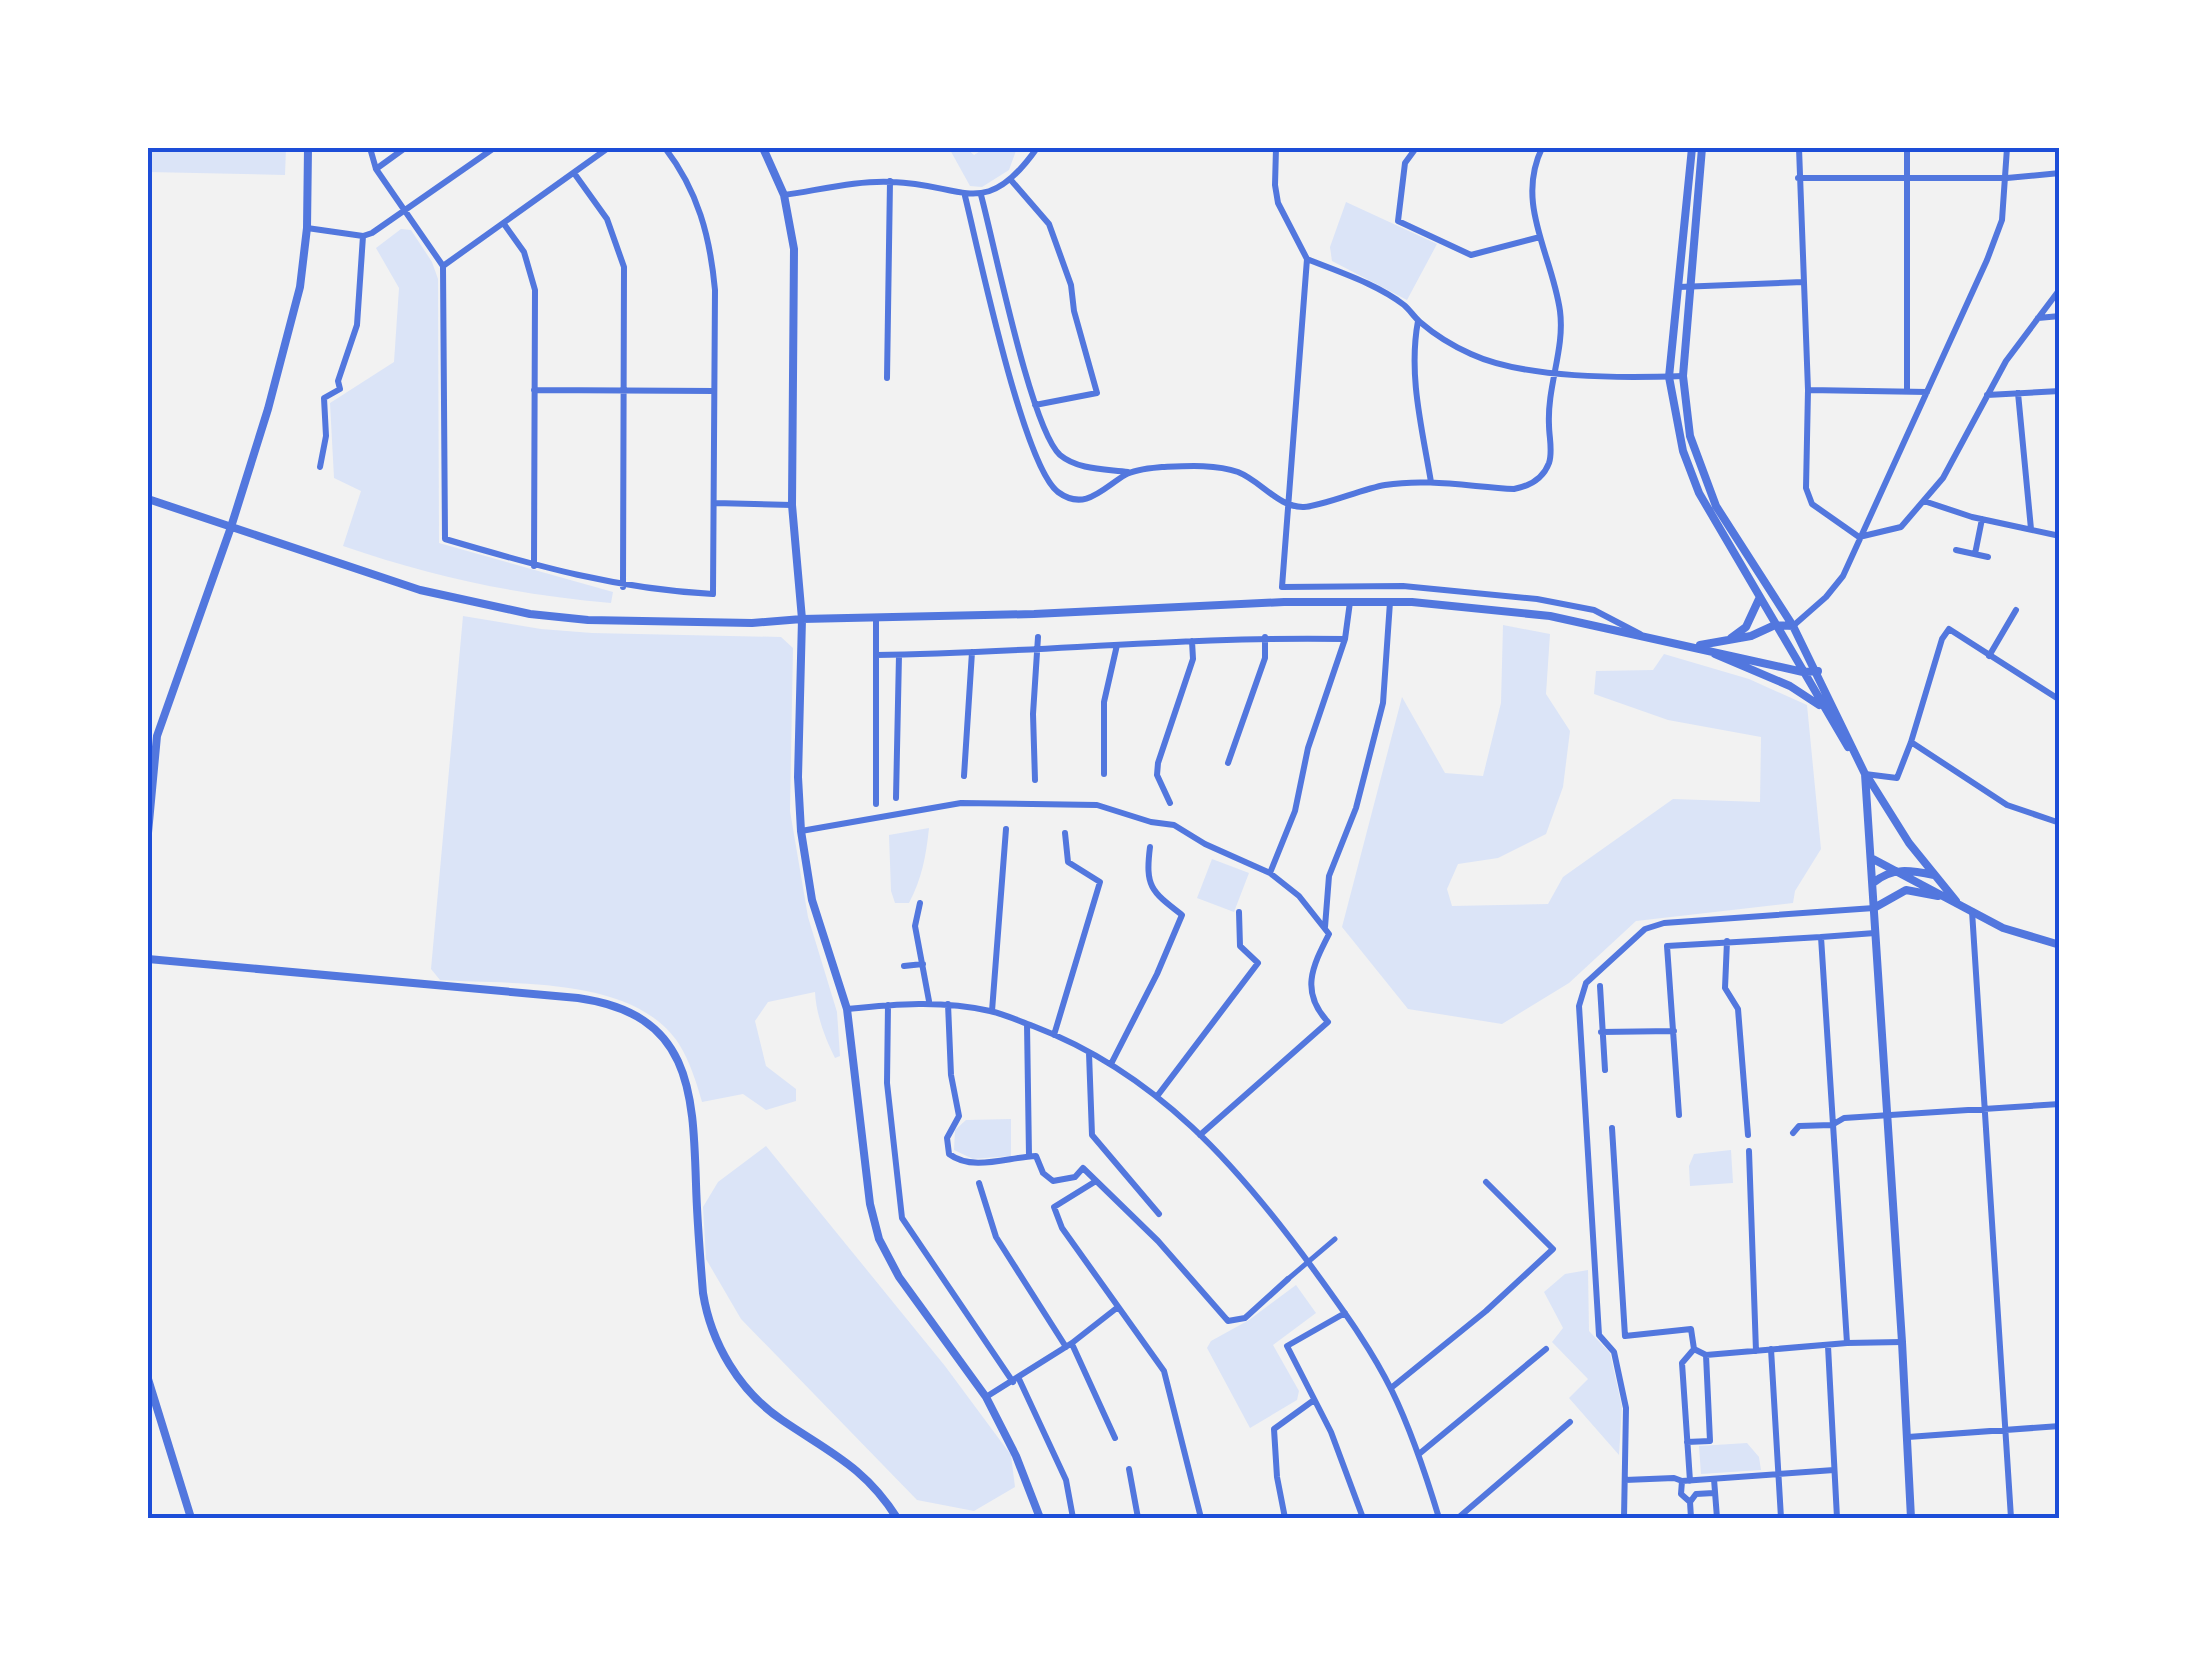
<svg xmlns="http://www.w3.org/2000/svg" width="2207" height="1666" font-family="'Source Sans 3',sans-serif">
	<style>
		.green { fill: #dbe4f7 }
		.lines { fill: none; stroke-linecap: round; stroke-linejoin: round }
		.pedestrian { stroke: #5277de; stroke-width: 5 }
		.minor { stroke: #5277de; stroke-width: 6 }
		.tertiary { stroke: #5277de; stroke-width: 8 }
		.neatline { fill: none; stroke: #1d4ed8; stroke-width: 4 }
	</style>
	<rect width="100%" height="100%" fill="#f2f2f2"/>
	<!-- green -->
	<path class="green" d="M 148,148 L 286,148 L 285,175 L 148,172 Z
		M 949,148 L 966,148 L 974,155 L 985,148 L 1017,148 L 1009,170 L 982,187 L 970,186 Z
		M 1346,202 L 1437,244 L 1407,300 L 1332,261 L 1330,247 Z
		M 401,229 L 411,230 L 432,262 L 438,279 L 439,543 L 613,592 L 611,603 C 517,595 433,577 343,546 L 361,491 L 334,478 L 330,403 L 394,362 L 399,288 L 376,248 Z
		M 463,616 L 541,629 L 592,633 L 781,637 L 793,648 L 790,811 L 808,917 L 837,1012 L 840,1056 L 835,1058 C 825,1038 816,1014 815,992 L 768,1002 L 755,1021 L 766,1066 L 796,1089 L 796,1101 L 766,1110 L 743,1094 L 702,1102 C 696,1081 690,1062 679,1044 C 634,975 512,985 440,980 L 431,969 Z
		M 1503,625 L 1550,634 L 1546,694 L 1570,731 L 1563,787 L 1546,834 L 1498,858 L 1458,864 L 1447,889 L 1452,906 L 1548,904 L 1563,877 L 1673,799 L 1760,802 L 1761,737 L 1668,720 L 1594,694 L 1596,671 L 1653,670 L 1664,654 L 1749,679 L 1807,705 L 1821,849 L 1795,891 L 1793,903 L 1636,921 L 1569,983 L 1502,1024 L 1408,1009 L 1342,927 L 1402,697 L 1445,773 L 1483,776 L 1501,703 Z
		M 929,828 C 926,856 922,878 909,903 L 895,903 L 891,891 L 889,835 Z
		M 1212,859 L 1249,873 L 1234,912 L 1197,898 Z
		M 1011,1119 L 1011,1156 L 973,1159 L 954,1150 L 955,1130 L 966,1120 Z
		M 766,1146 L 945,1366 L 1011,1455 L 1015,1487 L 974,1511 L 917,1500 L 741,1319 L 706,1259 L 703,1207 L 718,1182 Z
		M 1731,1150 L 1733,1183 L 1690,1186 L 1689,1166 L 1694,1154 Z
		M 1588,1270 L 1589,1331 L 1610,1353 L 1622,1407 L 1619,1455 L 1569,1398 L 1588,1379 L 1552,1342 L 1563,1328 L 1544,1292 L 1565,1274 Z
		M 1296,1285 L 1316,1313 L 1273,1345 L 1299,1391 L 1297,1400 L 1250,1428 L 1207,1348 L 1211,1341 L 1249,1320 Z
		M 1747,1443 L 1759,1457 L 1761,1470 L 1701,1474 L 1699,1446 Z"/>
	<g class="lines">
		<!-- pedestrian -->
		<path class="pedestrian" d="M 1288,1279 L 1335,1239"/>
		<!-- minor -->
		<path class="minor" d="M 370,148 L 376,169 L 443,266 L 445,539 C 537,566 617,589 713,594 L 715,290 C 710,236 698,191 665,148
			M 1276,148 L 1275,185 L 1278,203 L 1307,259 L 1282,587 L 1403,586 L 1537,599 L 1594,610 L 1640,634
			M 1416,148 L 1405,163 L 1398,221 L 1471,255 L 1540,237
			M 1799,148 L 1808,390 L 1806,488 L 1812,504 L 1859,537 L 1901,527 L 1943,478 L 2006,361 L 2060,289
			M 1907,148 L 1907,390
			M 376,169 L 405,148
			M 574,173 L 607,219 L 624,267 L 623,587
			M 1798,178 L 2007,178 L 2060,173
			M 1010,179 L 1049,224 L 1071,285 L 1074,311 L 1097,393 L 1035,405
			M 784,195 C 819,190 858,180 893,182 C 963,184 985,222 1037,148
			M 981,195 C 994,243 1031,429 1060,455 C 1078,470 1106,469 1128,472
			M 965,196 C 978,248 1023,466 1058,492 C 1085,512 1103,488 1125,475 C 1135,469 1151,468 1162,467 C 1186,466 1215,464 1238,472 C 1261,481 1279,508 1304,507 C 1323,506 1362,489 1385,485 C 1428,478 1472,487 1514,489 C 1530,486 1543,479 1549,463 C 1553,451 1549,437 1549,425 C 1547,386 1565,349 1560,311 C 1552,254 1515,204 1542,148
			M 504,224 L 524,252 L 535,290 L 534,566
			M 307,228 L 363,236 L 372,233 L 494,148
			M 1307,259 C 1339,272 1377,284 1404,305 C 1410,310 1414,317 1420,322 C 1435,335 1453,346 1471,354 C 1525,379 1622,378 1683,376
			M 443,266 L 608,148
			M 1679,287 L 1803,282
			M 2038,318 L 2060,316
			M 1418,321 C 1408,375 1422,428 1431,482
			M 887,378 L 890,181
			M 534,390 L 714,391
			M 1808,390 L 1927,392
			M 2018,393 L 2031,529
			M 1987,395 L 2060,391
			M 320,467 L 326,436 L 324,398 L 340,389 L 338,381 L 357,325 L 363,236
			M 1924,501 L 1972,517 L 2060,536
			M 715,503 L 792,505
			M 1956,550 L 1988,557
			M 1975,554 L 1982,519
			M 1793,626 L 1826,597 L 1843,576 L 1987,260 L 2002,220 L 2007,148
			M 876,655 C 1033,653 1188,636 1345,639
			M 1989,656 L 2016,610
			M 1911,742 L 2007,805 L 2060,823
			M 1228,763 L 1265,658 L 1265,637
			M 1104,774 L 1104,702 L 1117,645
			M 1865,774 L 1897,778 L 1911,742 L 1942,639 L 1949,629 L 2060,700
			M 964,776 L 972,652
			M 1035,780 L 1033,714 L 1038,637
			M 896,798 L 899,655
			M 1170,803 L 1157,775 L 1158,763 L 1193,659 L 1192,641
			M 876,804 L 876,619
			M 801,831 L 961,803 L 1097,805 L 1151,822 L 1174,825 L 1205,844 L 1270,873 L 1299,896 L 1329,934 C 1312,967 1300,992 1328,1022 L 1200,1135
			M 1270,873 L 1295,811 L 1308,748 L 1345,639 L 1350,602
			M 920,903 L 915,926 L 929,1001
			M 1972,911 L 2011,1518
			M 1325,927 L 1329,876 L 1356,808 L 1383,703 L 1390,602
			M 1727,941 L 1725,988 L 1738,1009 L 1748,1135
			M 904,966 L 923,964
			M 1600,986 L 1605,1070
			M 948,1004 L 951,1075 L 959,1116 L 947,1138 L 949,1154 C 973,1172 1008,1157 1036,1156 L 1043,1173 L 1053,1181 L 1075,1177 L 1083,1168 L 1158,1241 L 1228,1321 L 1245,1318 L 1288,1279
			M 888,1005 L 887,1083 L 902,1218 L 1013,1382
			M 847,1009 C 896,1004 942,1000 990,1011 C 1004,1014 1019,1021 1033,1026 C 1157,1073 1238,1166 1314,1270 C 1342,1309 1371,1348 1392,1391 C 1412,1432 1426,1475 1439,1518
			M 992,1011 L 1006,829
			M 1027,1024 L 1029,1156
			M 1601,1032 L 1674,1031
			M 1054,1035 L 1100,882 L 1068,862 L 1065,833
			M 1089,1053 L 1092,1135 L 1159,1214
			M 1111,1064 L 1157,974 L 1182,915 C 1151,891 1145,887 1150,847
			M 1158,1095 L 1258,963 L 1240,946 L 1239,912
			M 1679,1115 L 1667,946 L 1821,937
			M 1612,1128 L 1625,1336 L 1691,1329 L 1694,1349 L 1706,1355 L 1847,1343 L 1902,1342
			M 1793,1133 L 1799,1126 L 1832,1125 L 1844,1118 L 2060,1104
			M 1749,1151 L 1756,1351
			M 1096,1181 L 1054,1207 L 1062,1228 L 1164,1371 L 1201,1518
			M 979,1183 L 996,1237 L 1066,1347
			M 1345,1313 L 1287,1346 L 1331,1432 L 1363,1518
			M 1847,1343 L 1821,937 L 1875,933
			M 1072,1344 L 1115,1438
			M 1828,1346 L 1837,1518
			M 1771,1349 L 1781,1518
			M 1019,1379 L 1066,1480 L 1073,1518
			M 1391,1388 L 1486,1311 L 1553,1249 L 1486,1182
			M 986,1397 L 1072,1343 L 1118,1307
			M 1908,1437 L 2060,1426
			M 1687,1442 L 1710,1441 L 1706,1355
			M 1419,1454 L 1546,1349
			M 1129,1469 L 1138,1518
			M 1714,1479 L 1717,1518
			M 1625,1480 L 1674,1478 L 1682,1481 L 1834,1470
			M 1682,1481 L 1681,1494 L 1690,1502
			M 1690,1481 L 1682,1363 L 1694,1349
			M 1285,1518 L 1277,1477 L 1274,1429 L 1314,1400
			M 1458,1518 L 1570,1422
			M 1624,1518 L 1626,1408 L 1614,1352 L 1599,1335 L 1579,1006 L 1586,983 L 1645,929 L 1664,923 L 1874,908
			M 1691,1518 L 1690,1502 L 1696,1494 L 1714,1493"/>
		<!-- tertiary -->
		<path class="tertiary" d="M 763,148 L 784,195 L 794,249 L 792,505 L 802,619 L 798,777 L 801,831 L 812,900 L 847,1009 L 870,1204 L 879,1239 L 899,1277 L 986,1397 L 1016,1456 L 1040,1518
			M 1692,148 L 1669,377 L 1683,451 L 1699,493 L 1848,747
			M 1702,148 L 1683,376 L 1690,436 L 1716,506 L 1793,626 L 1865,774 L 1902,1342 L 1911,1518
			M 148,499 L 420,590 L 530,614 L 588,620 L 752,623 L 802,619 L 1034,614 L 1284,602 L 1412,602 L 1550,616 L 1803,672 L 1818,671
			M 1731,638 L 1746,627 L 1759,599
			M 1700,645 L 1751,636 L 1775,625 L 1793,626
			M 1715,654 L 1790,686 L 1819,705
			M 1867,776 L 1909,843 L 1956,901
			M 148,833 L 157,736 L 231,527 L 268,409 L 300,287 L 307,228 L 308,148
			M 1873,859 L 2003,928 L 2060,945
			M 1873,883 C 1892,867 1910,870 1934,875
			M 1874,908 L 1906,890 L 1938,896
			M 148,959 L 578,998 C 691,1014 693,1090 696,1184 C 697,1220 700,1256 703,1293 C 711,1343 739,1391 782,1420 C 829,1452 865,1467 897,1518
			M 148,1379 L 191,1518"/>
	</g>
	<!-- border -->
	<rect width="2207" height="1666" fill="none" stroke="#ffffff" stroke-width="300"/>
	<rect x="150" y="150" width="1907" height="1366" class="neatline"/>
</svg>
